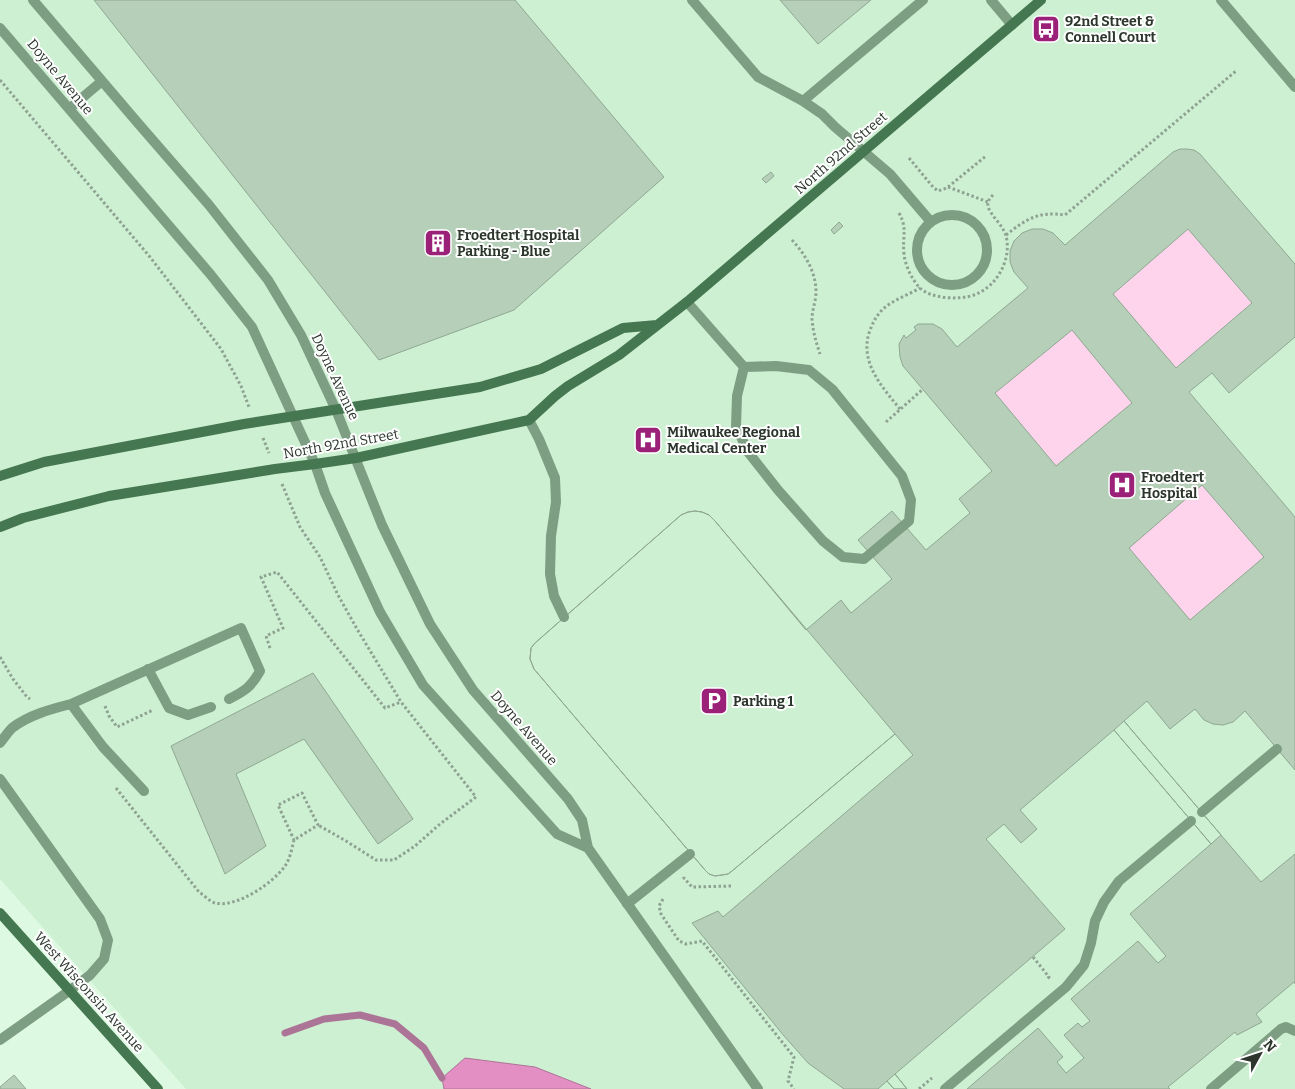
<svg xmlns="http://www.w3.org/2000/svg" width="1295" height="1089" font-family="Bitter,serif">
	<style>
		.built { fill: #cdefd2 }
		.green { fill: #fed3ec }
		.water { fill: #e38fc3; stroke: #ac7496 }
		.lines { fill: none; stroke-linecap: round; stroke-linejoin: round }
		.stream { stroke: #ac7496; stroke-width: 7 }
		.building { fill: #b6cfb9; stroke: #8fa892; fill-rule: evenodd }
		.path { stroke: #8ea291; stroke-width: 3; stroke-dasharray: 2.5 2.5; stroke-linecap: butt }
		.lane { stroke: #7e9e83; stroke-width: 10 }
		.street { stroke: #7e9e83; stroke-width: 10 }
		.secondary { stroke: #457750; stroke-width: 10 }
		.labels { text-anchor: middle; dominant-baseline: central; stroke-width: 4; stroke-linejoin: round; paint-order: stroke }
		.poi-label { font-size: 14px; font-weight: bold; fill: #2c362d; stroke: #fff; text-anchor: start }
		.street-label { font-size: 14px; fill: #2c362d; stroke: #fff }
	</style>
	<rect width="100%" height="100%" fill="#def9e2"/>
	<!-- built -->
	<path class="built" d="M 0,0 L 1295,0 L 1295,1089 L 186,1089 L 0,879 Z"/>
	<!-- green -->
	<path class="green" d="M 1188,229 L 1252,303 L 1176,368 L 1113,294 Z
		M 1072,330 L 1132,403 L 1056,466 L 995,393 Z
		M 1202,485 L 1264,557 L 1190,620 L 1129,548 Z"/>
	<!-- water -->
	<path class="water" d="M 465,1058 L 535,1067 L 591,1089 L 444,1089 L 442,1078 Z"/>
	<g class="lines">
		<!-- stream -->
		<path class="stream" d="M 285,1033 L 324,1019 L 360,1015 L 395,1024 L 424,1048 L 442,1078"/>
	</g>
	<!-- building -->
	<path class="building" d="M 94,0 L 515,0 L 664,177 L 514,310 L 379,360 Z
		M 780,0 L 871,0 L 818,44 Z
		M 1180,149 L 1187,149 L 1194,150 L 1200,154 L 1295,264 L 1295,337 L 1229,393 L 1212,373 L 1189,392 L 1295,517 L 1295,770 L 1245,711 L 1233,722 L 1223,725 L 1213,724 L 1204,720 L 1195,709 L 1170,729 L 1147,701 L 1124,721 L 1261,882 L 1295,854 L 1295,984 L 1294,982 L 1256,1014 L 1262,1022 L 1237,1035 L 1235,1032 L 1168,1087 L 1170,1089 L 967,1089 L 1038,1028 L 1063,1057 L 1057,1062 L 1066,1073 L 1084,1058 L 1064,1035 L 1078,1023 L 1082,1027 L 1090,1021 L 1071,999 L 1138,941 L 1158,963 L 1166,956 L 1130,914 L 1211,844 L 1114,730 L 1020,810 L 1037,829 L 1021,843 L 1004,824 L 986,839 L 1065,929 L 895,1074 L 907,1089 L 894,1089 L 887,1081 L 878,1089 L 844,1089 L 808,1063 L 784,1036 L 692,923 L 718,911 L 723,917 L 913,755 L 895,734 L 732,871 L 728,874 L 715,876 L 709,874 L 705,870 L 534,669 L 530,659 L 531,648 L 535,643 L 681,515 L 688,512 L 695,511 L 702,512 L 709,515 L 715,521 L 806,630 L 841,600 L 851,613 L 892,579 L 858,540 L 892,511 L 926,550 L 970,513 L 959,499 L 992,471 L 903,366 L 900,357 L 899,344 L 904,335 L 906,338 L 916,330 L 914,327 L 918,324 L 933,324 L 942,329 L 957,347 L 1028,288 L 1014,272 L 1010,262 L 1010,251 L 1014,241 L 1022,233 L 1032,229 L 1043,229 L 1053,233 L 1065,245 L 1173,152 ZM 1188,229 L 1252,303 L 1176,368 L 1113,294 ZM 1072,330 L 1132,403 L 1056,466 L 995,393 ZM 1202,485 L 1264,557 L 1190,620 L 1129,548 Z
		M 771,172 L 774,176 L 766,183 L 762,179 Z
		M 839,222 L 843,226 L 834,234 L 831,230 Z
		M 695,511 L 702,512 L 709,515 L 715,521 L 895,734 L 732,871 L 728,874 L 722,875 L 715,876 L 709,874 L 705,870 L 534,669 L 530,659 L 531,648 L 535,643 L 681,515 L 688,512 Z
		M 313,673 L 413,819 L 378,844 L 304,739 L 236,774 L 266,846 L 225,874 L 171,746 Z
		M 1124,721 L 1221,835 L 1211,844 L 1114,730 Z
		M 895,1074 L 907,1089 L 894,1089 L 887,1081 Z
		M 14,1075 L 26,1089 L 0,1089 L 0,1087 Z"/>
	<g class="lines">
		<!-- path -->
		<path class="path" d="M 0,80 L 150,257 L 221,349 L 241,386 L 249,407
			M 909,158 L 933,187 L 938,191 L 944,189 L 948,187 L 986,156
			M 948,187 L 988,202
			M 899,213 C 908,229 902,237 904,254 C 905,265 912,280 920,288 C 931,299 960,300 974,295 C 997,287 1012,259 1006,236 C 1003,225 992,217 988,207 C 987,201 990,198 994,194
			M 1006,235 C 1026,219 1039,211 1065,215 L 1236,71
			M 792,240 C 805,254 816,272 816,292 C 816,301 812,310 812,319 C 813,332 816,342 820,354
			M 900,409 C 882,387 860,363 869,333 C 872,324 876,316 883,309 C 893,300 908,295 920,288
			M 886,422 L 923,389
			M 263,438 L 269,453
			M 282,484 L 300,527 L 320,557 L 338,595 L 357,629 L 401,702 L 476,797 L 440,824 L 415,846 L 394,860 L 376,860 L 346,841 L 318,825
			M 270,648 L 266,636 L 283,628 L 261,577 L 277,572 L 385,708 L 401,702
			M 0,657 L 13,679 L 27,697 L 30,699
			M 105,706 L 109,716 L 117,727 L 153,710
			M 116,788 L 199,892 C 204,895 210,902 215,903 C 237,908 273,883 285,866 C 290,859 292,848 294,840 L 318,825 L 302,793 L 278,805 L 294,840
			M 683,879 L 684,878 L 692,887 L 731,886
			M 663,899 L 659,906 L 661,914 L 679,941 L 686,944 L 702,941 L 794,1057 L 788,1081 L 794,1089
			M 1033,957 L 1049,977 L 1046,980
			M 919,1089 L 932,1078"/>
		<!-- lane -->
		<path class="lane" d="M 692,0 L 758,77 L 803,101 L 822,114 L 835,127 L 890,174 L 931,222
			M 991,0 L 1012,25
			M 803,101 L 923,0
			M917 250a35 35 0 1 1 70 0a35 35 0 1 1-70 0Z
			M 687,302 L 744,367
			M 776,366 L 809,370 L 832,389 L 902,476 L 911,500 L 909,521 L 864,559 L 843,557 L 823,541 L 778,490 L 748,452 L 736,426 L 737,396 L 744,367 Z
			M 529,420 L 539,439 L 555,478 L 556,502 L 551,536 L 550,574 L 554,596 L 564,617
			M 148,669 L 169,708 L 188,715 L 211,707
			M 0,743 C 4,738 8,732 12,728 C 29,715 51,709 71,704
			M 0,779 L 100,919 L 108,940 L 104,959 L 90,975 L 69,991
			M 144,791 L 103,747 L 71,704 L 241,628 L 260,671 C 251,687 245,691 229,699
			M 1202,812 L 1277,749
			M 627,904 L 690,854
			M 945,1089 L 1066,987 L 1084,965 L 1091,943 L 1095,921 L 1104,902 L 1119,881 L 1191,821
			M 1211,1089 L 1281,1029 L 1286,1027 L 1295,1031"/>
		<!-- street -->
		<path class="street" d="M 33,0 L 137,122 L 209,205 L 268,280 L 301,335 L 336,410 L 382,525 L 430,624 L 473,690 L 568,799 L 582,820 L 588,848 L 758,1089
			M 1221,0 L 1295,87
			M 0,28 L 211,275 L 252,327 L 315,464 L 325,493 L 380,612 L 423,685 L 557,834 L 588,848
			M 69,109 L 102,81
			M 0,1040 L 69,991"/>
		<!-- secondary -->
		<path class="secondary" d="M 0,476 L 44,462 L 244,424 L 480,387 L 541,369 L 623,328 L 657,325
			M 0,527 L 23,518 L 109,496 L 275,469 L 315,464 L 356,458 L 529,420 L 555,396 L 568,386 L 619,355 L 687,302 L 1041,0
			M 0,913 L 158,1089"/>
	</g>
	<!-- icons -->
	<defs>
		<g id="bus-square" transform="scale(1.4375)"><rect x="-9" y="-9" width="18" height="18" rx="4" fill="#9b2078" stroke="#fff"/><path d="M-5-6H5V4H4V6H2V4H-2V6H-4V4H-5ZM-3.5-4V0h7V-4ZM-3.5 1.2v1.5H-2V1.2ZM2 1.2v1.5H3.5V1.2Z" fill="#fff"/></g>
		<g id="building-square" transform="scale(1.4375)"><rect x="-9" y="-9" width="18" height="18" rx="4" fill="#9b2078" stroke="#fff"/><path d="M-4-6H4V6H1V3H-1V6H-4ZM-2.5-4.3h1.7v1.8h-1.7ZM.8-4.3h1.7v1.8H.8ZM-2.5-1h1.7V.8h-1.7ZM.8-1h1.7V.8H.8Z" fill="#fff"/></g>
		<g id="hospital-square" transform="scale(1.4375)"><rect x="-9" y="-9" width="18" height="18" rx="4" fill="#9b2078" stroke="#fff"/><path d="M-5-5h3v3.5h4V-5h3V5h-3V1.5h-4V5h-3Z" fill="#fff"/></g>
		<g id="parking-square" transform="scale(1.4375)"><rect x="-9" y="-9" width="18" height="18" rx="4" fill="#9b2078" stroke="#fff"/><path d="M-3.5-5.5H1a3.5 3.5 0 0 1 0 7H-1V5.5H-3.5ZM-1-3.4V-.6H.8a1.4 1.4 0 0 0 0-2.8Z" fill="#fff"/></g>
	</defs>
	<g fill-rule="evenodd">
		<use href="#bus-square" x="1046" y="29"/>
		<use href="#building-square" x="438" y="243"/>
		<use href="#hospital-square" x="648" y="440"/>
		<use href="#hospital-square" x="1122" y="485"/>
		<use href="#parking-square" x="714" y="701"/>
	</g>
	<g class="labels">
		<!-- poi labels -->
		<g class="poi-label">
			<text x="1065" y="21">92nd Street &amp;<tspan x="1065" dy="16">Connell Court</tspan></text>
			<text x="457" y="235">Froedtert Hospital<tspan x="457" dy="16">Parking - Blue</tspan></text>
			<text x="667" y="432">Milwaukee Regional<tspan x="667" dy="16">Medical Center</tspan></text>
			<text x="1141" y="477">Froedtert<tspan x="1141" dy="16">Hospital</tspan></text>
			<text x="733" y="701">Parking 1</text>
		</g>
		<!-- street labels -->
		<g class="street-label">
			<text transform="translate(60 77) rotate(50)">Doyne Avenue</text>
			<text transform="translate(841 153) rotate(-41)">North 92nd Street</text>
			<text transform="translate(335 377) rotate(65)">Doyne Avenue</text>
			<text transform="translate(341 444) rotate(-10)">North 92nd Street</text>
			<text transform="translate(524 728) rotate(49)">Doyne Avenue</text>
			<text transform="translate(89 992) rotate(48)">West Wisconsin Avenue</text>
		</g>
	</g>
	<!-- north arrow -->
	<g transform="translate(1260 1054) rotate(50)" stroke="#ffffff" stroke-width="4" paint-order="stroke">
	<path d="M0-4L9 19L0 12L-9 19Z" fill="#2c362d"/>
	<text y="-8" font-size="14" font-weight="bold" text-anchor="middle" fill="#2c362d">N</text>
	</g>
</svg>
